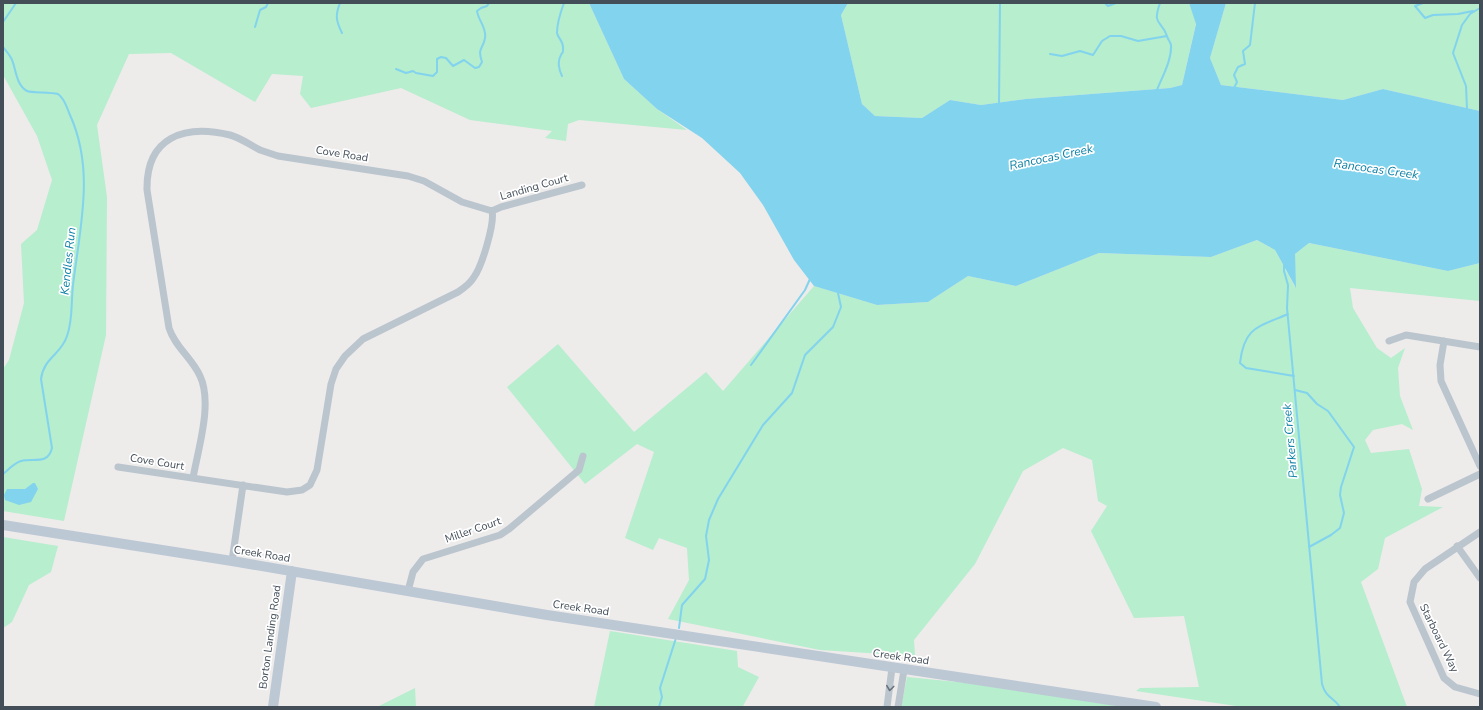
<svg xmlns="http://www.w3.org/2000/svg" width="1483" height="710" font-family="'Nunito Sans',sans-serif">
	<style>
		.green { fill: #b6eece }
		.water { fill: #82d3ed }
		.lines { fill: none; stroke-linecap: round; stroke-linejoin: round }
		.stream { stroke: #82d3ed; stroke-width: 2 }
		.street { stroke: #bbc5ce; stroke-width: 7 }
		.secondary { stroke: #bdc8d5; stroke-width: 10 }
		.oneway { stroke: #67727c }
		.labels { text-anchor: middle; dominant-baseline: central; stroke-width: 3.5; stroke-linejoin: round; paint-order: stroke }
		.street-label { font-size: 11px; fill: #434e59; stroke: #fff }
		.water-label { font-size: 12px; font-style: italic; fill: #097fa6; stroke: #fff }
	</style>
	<rect width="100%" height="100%" fill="#eeebeb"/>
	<!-- green -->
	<path class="green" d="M 3,3 L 589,3 L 624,79 L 657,109 L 687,130 L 579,120 L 568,124 L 566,141 L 545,138 L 552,131 L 470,120 L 401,88 L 311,108 L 300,94 L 303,76 L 272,74 L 255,102 L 171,53 L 129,54 L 97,125 L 107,197 L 106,335 L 64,521 L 3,511 L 3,369 L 9,360 L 24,303 L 21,244 L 37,230 L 52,180 L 37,136 L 3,75 Z
		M 848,3 L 1189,3 L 1196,23 L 1182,85 L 1170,88 L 1026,99 L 981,105 L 950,100 L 922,118 L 875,116 L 862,104 L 841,15 Z
		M 1226,3 L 1480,3 L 1480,111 L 1383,89 L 1343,100 L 1221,85 L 1210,58 Z
		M 1257,240 L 1275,250 L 1295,287 L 1295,254 L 1309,243 L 1448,271 L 1480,263 L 1480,301 L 1350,288 L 1353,308 L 1377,348 L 1391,358 L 1405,348 L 1398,368 L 1400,396 L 1413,430 L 1402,424 L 1373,430 L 1365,440 L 1371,453 L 1409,449 L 1422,489 L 1419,506 L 1443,507 L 1385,538 L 1378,569 L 1361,582 L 1407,707 L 1243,707 L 1136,691 L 1140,688 L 1199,687 L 1184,616 L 1134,618 L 1091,531 L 1107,506 L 1098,501 L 1092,460 L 1063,448 L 1023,471 L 975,564 L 914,640 L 915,656 L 820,650 L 668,619 L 689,580 L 687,548 L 659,538 L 653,550 L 625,538 L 654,452 L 637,444 L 585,484 L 507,387 L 558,344 L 634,432 L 706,372 L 723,391 L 814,286 L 877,305 L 928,302 L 968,276 L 1016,286 L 1099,253 L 1211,257 Z
		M 3,537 L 58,546 L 51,572 L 29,585 L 12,622 L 3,628 Z
		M 610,631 L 737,651 L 738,667 L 759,677 L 743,706 L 744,707 L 594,707 Z
		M 907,677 L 1038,690 L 1144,707 L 901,707 Z
		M 415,688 L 416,707 L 377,707 Z"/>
	<!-- water -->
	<path class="water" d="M 589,3 L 848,3 L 841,15 L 862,104 L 875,116 L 922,118 L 950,100 L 981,105 L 1026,99 L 1170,88 L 1182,85 L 1196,24 L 1189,3 L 1226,3 L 1210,58 L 1221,85 L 1343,100 L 1383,89 L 1480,111 L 1480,263 L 1448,271 L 1309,243 L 1295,254 L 1296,288 L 1275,250 L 1257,240 L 1211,257 L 1099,253 L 1016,286 L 968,276 L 928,302 L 877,305 L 814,286 L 794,260 L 763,205 L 740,173 L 702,138 L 657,109 L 624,79 Z
		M 33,483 L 35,483 L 38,489 L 31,502 L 19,505 L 5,500 L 4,495 L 7,489 L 25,489 Z"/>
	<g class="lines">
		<!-- stream -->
		<path class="stream" d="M 340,3 C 335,15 336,21 342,33
			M 1105,3 L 1108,6 L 1116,3
			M 1423,3 L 1415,6 L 1425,18 L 1433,15 L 1458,14 L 1473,11
			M 3,22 L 16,3
			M 255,27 L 260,10 L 266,7 L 268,3
			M 3,47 C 6,51 10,55 12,60 C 16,69 16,85 27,91 C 31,93 50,92 58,94 C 65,99 67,108 70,115 C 95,170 80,227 73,285 C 71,302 73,320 67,336 C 61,355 44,357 41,379 L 52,448 C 48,465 34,458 21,461 C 14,463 8,470 3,474
			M 1050,54 L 1062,56 L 1080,51 L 1093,55 L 1102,41 L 1110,36 L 1121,36 L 1138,41 L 1167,36
			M 396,69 L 406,73 L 413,71 L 416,73 L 433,76 L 437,72 L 437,59 L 441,57 L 446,58 L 453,66 L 464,60 L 475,68 L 479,67 L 482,62 C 477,47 483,50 485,38 C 487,28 478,20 477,11 L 481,8 L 487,6 L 489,3
			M 562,76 C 559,70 557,61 561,55 C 563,51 563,54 563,50 C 564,40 558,39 557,33 C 557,24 561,11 564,3
			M 1234,88 L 1237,82 L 1234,75 L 1238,67 L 1245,64 L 1243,51 L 1250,45 L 1255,3
			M 1157,90 C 1162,77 1172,60 1171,45 C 1170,41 1168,40 1167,36 C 1161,19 1152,26 1160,3
			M 999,104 L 1000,3
			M 1467,109 L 1466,86 L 1453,53 L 1462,25 L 1470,14 L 1480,8
			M 1284,265 L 1284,271 L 1288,285 L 1287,308 L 1322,684 C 1326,698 1333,697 1340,707
			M 1288,314 C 1258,327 1244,327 1240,363 L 1246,368 L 1294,376
			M 751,365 L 805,290 L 810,279
			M 1295,390 L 1307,393 L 1317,404 L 1328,411 L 1354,447 L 1341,487 L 1340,495 L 1344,513 L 1340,528 L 1331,535 L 1309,547
			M 679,628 L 682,605 L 705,579 L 709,560 L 706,536 L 709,520 L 718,499 L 763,425 L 792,393 L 805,355 L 833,327 L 841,307 L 838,293 L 840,291
			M 659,707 L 662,697 L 660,688 L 676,638"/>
		<!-- street -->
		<path class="street" d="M 492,211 L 501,207 L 582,185
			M 1389,341 L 1406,335 L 1480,347
			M 1444,341 L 1440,365 L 1441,381 L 1480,466
			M 118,467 L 287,492 L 302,490 L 310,485 L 317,470 L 331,384 L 336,369 L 345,356 L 363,339 L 458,292 C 464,288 470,284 474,277 C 482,266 495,223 492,211 L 462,202 L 424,181 L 408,176 L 278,156 C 272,154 266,152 260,150 C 250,145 241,138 230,135 C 184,124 146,137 147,190 L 169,328 C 175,347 192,358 200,376 C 213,403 198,449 193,478
			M 1428,499 L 1480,474
			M 1480,532 L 1425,569 L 1414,582 L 1410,602 L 1444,678 L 1455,687 L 1480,694
			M 1457,546 L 1480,578
			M 232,561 L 243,485
			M 408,591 L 413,572 L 423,559 L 500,535 L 509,529 L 579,470 L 583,456
			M 887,707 L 892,668
			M 898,707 L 904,670"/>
		<!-- secondary -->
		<path class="secondary" d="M 3,525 L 232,561 L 547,615 L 1156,707
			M 273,707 L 292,571"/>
	</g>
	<!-- one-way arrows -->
	<defs><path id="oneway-chevron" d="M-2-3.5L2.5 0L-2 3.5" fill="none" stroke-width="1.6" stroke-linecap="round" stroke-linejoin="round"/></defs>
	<use class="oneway" href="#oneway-chevron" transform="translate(890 688) rotate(97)"/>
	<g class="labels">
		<!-- street labels -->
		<g class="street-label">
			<text transform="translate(342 154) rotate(9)">Cove Road</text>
			<text transform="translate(534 187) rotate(-16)">Landing Court</text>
			<text transform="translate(157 462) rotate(9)">Cove Court</text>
			<text transform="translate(473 530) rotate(-19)">Miller Court</text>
			<text transform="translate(262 554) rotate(9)">Creek Road</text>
			<text transform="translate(581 608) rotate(8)">Creek Road</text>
			<text transform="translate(270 637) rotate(-82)">Borton Landing Road</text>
			<text transform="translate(1439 638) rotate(64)">Starboard Way</text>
			<text transform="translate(901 657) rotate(8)">Creek Road</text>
		</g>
		<!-- water labels -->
		<g class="water-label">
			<text transform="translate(1051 157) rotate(-12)">Rancocas Creek</text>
			<text transform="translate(1376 169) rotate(8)">Rancocas Creek</text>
			<text transform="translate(68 261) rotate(-84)">Kendles Run</text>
			<text transform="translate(1290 441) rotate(-95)">Parkers Creek</text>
		</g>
	</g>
	<!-- border -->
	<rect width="1483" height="710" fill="none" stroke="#434e59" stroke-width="8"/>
</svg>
